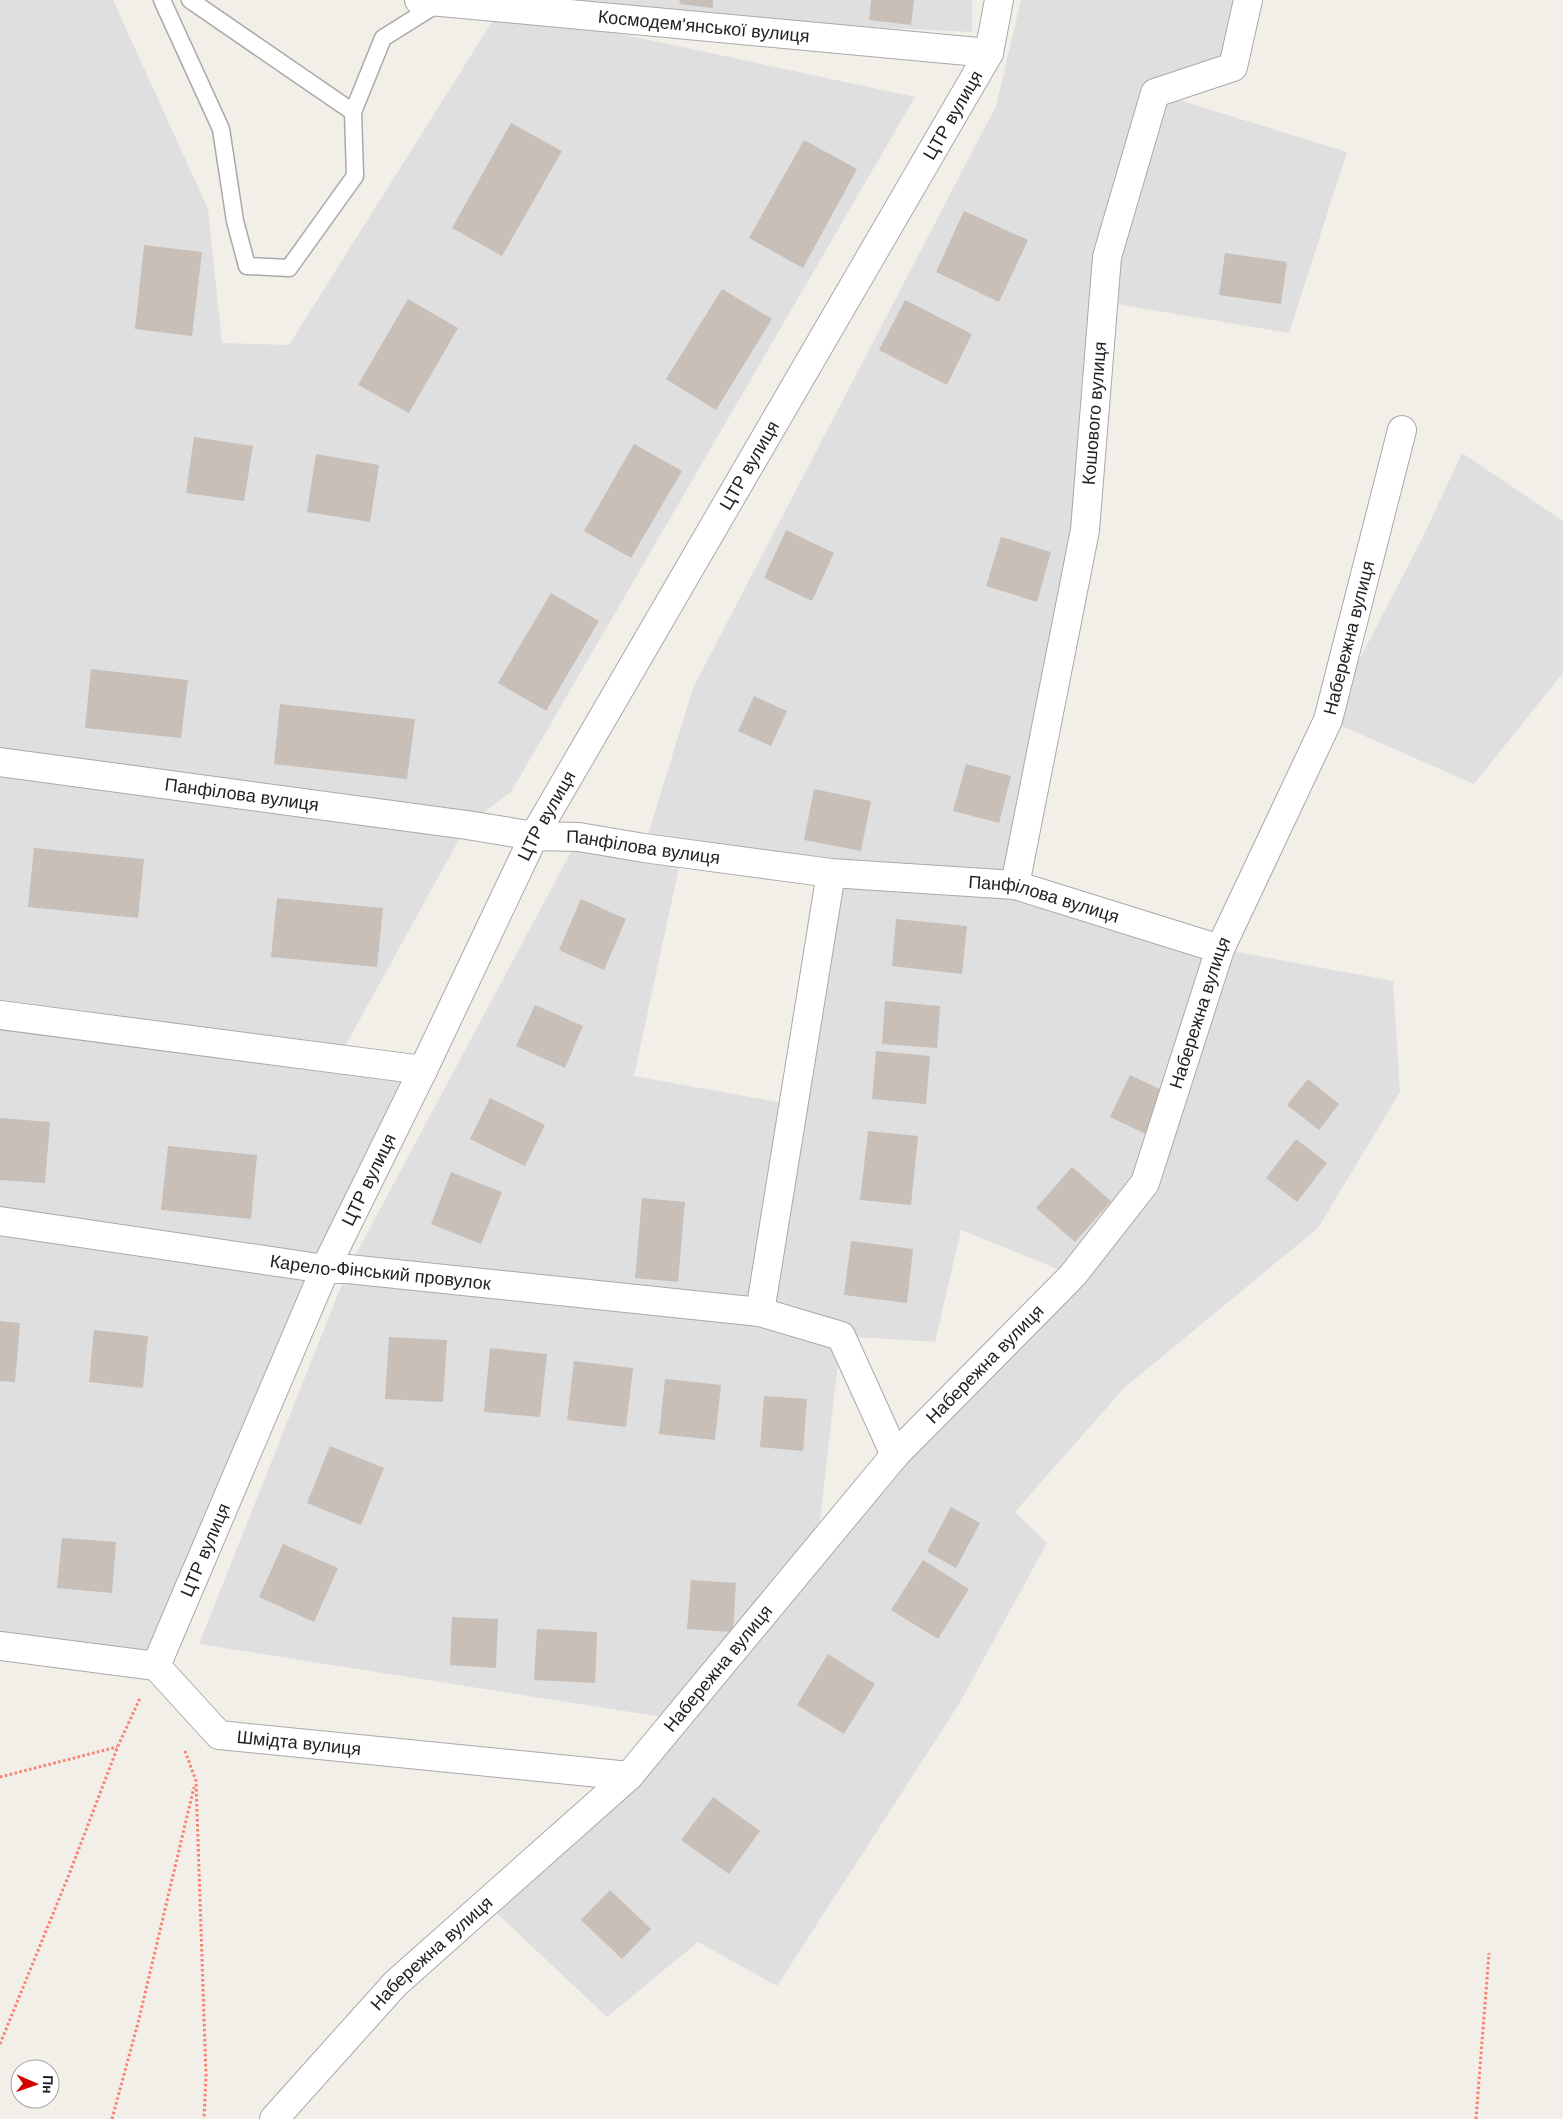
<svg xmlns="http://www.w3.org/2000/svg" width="1563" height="2119" font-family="Arial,sans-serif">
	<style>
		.residential { fill: #e0dfdf; fill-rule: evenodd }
		.building { fill: #c7bfb8 }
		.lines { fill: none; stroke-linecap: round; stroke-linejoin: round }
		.lane-casing { stroke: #a9a9a9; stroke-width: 19 }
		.street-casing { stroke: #a9a9a9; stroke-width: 30 }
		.path { stroke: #fa8072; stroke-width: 3; stroke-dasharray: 2.5 2.5; stroke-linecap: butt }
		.lane { stroke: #fff; stroke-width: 16 }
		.street { stroke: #fff; stroke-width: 28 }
		.labels { text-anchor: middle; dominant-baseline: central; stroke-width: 4; stroke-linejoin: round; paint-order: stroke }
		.street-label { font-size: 18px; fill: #222; stroke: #fff }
	</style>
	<rect width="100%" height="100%" fill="#f2efe9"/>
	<!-- residential -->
	<path class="residential" d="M 0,0 L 113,0 L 208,209 L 222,343 L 289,345 L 500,9 L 419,0 L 972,0 L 972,32 L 505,9 L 915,97 L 511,792 L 467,825 L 338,1059 L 423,1070 L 156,1666 L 0,1646 Z
		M 1021,0 L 1261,0 L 1233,67 L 1156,93 L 1347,152 L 1289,333 L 1104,302 L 1085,530 L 1015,885 L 1220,949 L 1393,981 L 1400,1092 L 1318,1228 L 1124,1388 L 1015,1512 L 1047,1543 L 959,1704 L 777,1986 L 698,1942 L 607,2017 L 486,1903 L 675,1719 L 199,1644 L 348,1269 L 579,837 L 644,848 L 693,688 L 996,106 ZM 682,853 L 831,873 L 794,1105 L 634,1076 ZM 961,1230 L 1072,1275 L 817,1548 L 841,1336 L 935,1342 Z
		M 1462,453 L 1563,521 L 1563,673 L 1474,784 L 1328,720 L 1422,539 Z"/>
	<!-- building -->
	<path class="building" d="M 680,0 L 713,0 L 713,8 L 679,4 Z
		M 871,0 L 914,0 L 911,25 L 869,20 Z
		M 511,123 L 562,151 L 502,256 L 452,228 Z
		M 804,140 L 857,169 L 803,268 L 749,238 Z
		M 964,211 L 1028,240 L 999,302 L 936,272 Z
		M 144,245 L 202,252 L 192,336 L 135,329 Z
		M 1225,253 L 1287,262 L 1281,304 L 1219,295 Z
		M 722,289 L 772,319 L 716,410 L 666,379 Z
		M 408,299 L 458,328 L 409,413 L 358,385 Z
		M 905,300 L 972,334 L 947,385 L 879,350 Z
		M 194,437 L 253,446 L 244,501 L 186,493 Z
		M 634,444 L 682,471 L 631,558 L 584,531 Z
		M 316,454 L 379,465 L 370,522 L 307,512 Z
		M 786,530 L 834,553 L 812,601 L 764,578 Z
		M 1001,537 L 1051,552 L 1037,602 L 986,586 Z
		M 551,593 L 599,621 L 546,711 L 498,683 Z
		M 91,669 L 188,680 L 181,738 L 85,728 Z
		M 754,696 L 787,711 L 771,746 L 738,731 Z
		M 280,704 L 415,719 L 407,779 L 274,764 Z
		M 966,764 L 1011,776 L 999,823 L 953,811 Z
		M 814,789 L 871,801 L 861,851 L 804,840 Z
		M 34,848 L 144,859 L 138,918 L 28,907 Z
		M 277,898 L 383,908 L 377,967 L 271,957 Z
		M 581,899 L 626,919 L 604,970 L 559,950 Z
		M 896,919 L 967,926 L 962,974 L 892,966 Z
		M 885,1001 L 940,1006 L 937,1048 L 882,1044 Z
		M 535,1005 L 583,1026 L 565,1068 L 516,1046 Z
		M 876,1051 L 930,1056 L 926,1104 L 872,1099 Z
		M 1130,1075 L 1172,1095 L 1152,1137 L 1110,1117 Z
		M 1308,1079 L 1339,1104 L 1319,1130 L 1287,1105 Z
		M 490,1098 L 545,1125 L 525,1166 L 470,1139 Z
		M 0,1118 L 50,1122 L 45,1183 L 0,1180 Z
		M 868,1131 L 918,1136 L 911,1205 L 860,1200 Z
		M 1296,1139 L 1327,1163 L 1297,1202 L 1266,1178 Z
		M 168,1146 L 257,1155 L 251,1219 L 161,1210 Z
		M 1072,1167 L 1111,1201 L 1075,1242 L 1036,1208 Z
		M 451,1172 L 502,1192 L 481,1244 L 431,1224 Z
		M 642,1198 L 685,1202 L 678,1282 L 635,1278 Z
		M 851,1241 L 913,1249 L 907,1303 L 844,1295 Z
		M 0,1321 L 20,1323 L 15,1382 L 0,1381 Z
		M 94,1330 L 148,1336 L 143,1388 L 89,1382 Z
		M 389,1337 L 447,1340 L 443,1402 L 385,1399 Z
		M 490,1348 L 547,1354 L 540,1417 L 484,1412 Z
		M 574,1361 L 633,1368 L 626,1427 L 567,1420 Z
		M 665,1379 L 721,1385 L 715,1440 L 659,1434 Z
		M 764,1396 L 807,1399 L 803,1451 L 760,1447 Z
		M 330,1446 L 384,1468 L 361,1525 L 307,1503 Z
		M 951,1507 L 980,1523 L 956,1568 L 927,1552 Z
		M 62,1538 L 116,1542 L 112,1593 L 57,1588 Z
		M 283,1544 L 338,1568 L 314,1622 L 259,1597 Z
		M 923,1560 L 969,1589 L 938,1639 L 891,1610 Z
		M 691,1580 L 736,1583 L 733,1632 L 687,1629 Z
		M 452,1617 L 498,1619 L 496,1668 L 450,1665 Z
		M 537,1629 L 597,1632 L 595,1683 L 534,1680 Z
		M 828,1654 L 875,1684 L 844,1734 L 797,1705 Z
		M 713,1797 L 760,1831 L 729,1874 L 681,1840 Z
		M 610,1890 L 651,1929 L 622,1959 L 581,1920 Z"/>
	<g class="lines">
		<!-- lane casing -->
		<g class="lane-casing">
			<path id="lane" d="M 162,0 L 221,129 L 235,221 L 247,266 L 289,268 L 355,176 L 353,112 L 190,0
				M 353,112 L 383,38 L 439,3"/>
		</g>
		<!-- street casing -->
		<g class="street-casing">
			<g id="street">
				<path id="s1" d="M 419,0 L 989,53"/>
				<path id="s2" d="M 0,762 L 467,825 L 534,836 L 579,837 L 644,848 L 831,873 L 1015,885 L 1220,949"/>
				<path id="s3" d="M 1015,885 L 1085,530 L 1107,257 L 1155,93 L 1233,67 L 1248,0"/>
				<path d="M 0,1015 L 423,1070"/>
				<path id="s4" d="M 0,1221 L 325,1269 L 348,1269 L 760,1312 L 841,1336 L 895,1455"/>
				<path d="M 760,1312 L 831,873"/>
				<path id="s5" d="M 0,1646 L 156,1666 L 219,1735 L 629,1776"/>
				<path id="s6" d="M 156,1666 L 325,1269 L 423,1070 L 534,836 L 989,53 L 999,0"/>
				<path id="s7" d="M 274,2119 L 395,1984 L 629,1776 L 895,1455 L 1073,1275 L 1145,1183 L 1220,949 L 1328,720 L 1402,430"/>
			</g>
		</g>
		<!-- path -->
		<path class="path" d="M 185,1751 L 196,1781 L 206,2076 L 204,2119
			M 0,1777 L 117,1747
			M 0,2044 L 70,1872 L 118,1746 L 140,1698
			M 112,2119 L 139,2019 L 194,1787
			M 1476,2119 L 1489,1953"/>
		<!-- lane -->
		<use href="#lane" class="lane"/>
		<!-- street -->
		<use href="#street" class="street"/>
	</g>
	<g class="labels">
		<!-- street labels -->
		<g class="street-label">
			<text stroke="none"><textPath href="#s1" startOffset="286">Космодем'янської вулиця</textPath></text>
			<text stroke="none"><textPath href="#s6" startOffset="1746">ЦТР вулиця</textPath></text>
			<text stroke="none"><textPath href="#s3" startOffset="479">Кошового вулиця</textPath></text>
			<text stroke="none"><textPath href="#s6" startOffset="1341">ЦТР вулиця</textPath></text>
			<text stroke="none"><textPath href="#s7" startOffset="1865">Набережна вулиця</textPath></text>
			<text stroke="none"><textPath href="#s2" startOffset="244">Панфілова вулиця</textPath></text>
			<text stroke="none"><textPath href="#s6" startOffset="936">ЦТР вулиця</textPath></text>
			<text stroke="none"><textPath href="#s2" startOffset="649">Панфілова вулиця</textPath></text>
			<text stroke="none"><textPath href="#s2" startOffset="1054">Панфілова вулиця</textPath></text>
			<text stroke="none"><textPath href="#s7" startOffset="1460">Набережна вулиця</textPath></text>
			<text stroke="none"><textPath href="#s6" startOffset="531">ЦТР вулиця</textPath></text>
			<text stroke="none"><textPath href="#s4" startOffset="384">Карело-Фінський провулок</textPath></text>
			<text stroke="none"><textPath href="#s7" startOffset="1039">Набережна вулиця</textPath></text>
			<text stroke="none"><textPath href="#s6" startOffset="126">ЦТР вулиця</textPath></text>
			<text stroke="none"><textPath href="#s7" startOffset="634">Набережна вулиця</textPath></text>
			<text stroke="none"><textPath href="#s5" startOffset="331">Шмідта вулиця</textPath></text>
			<text stroke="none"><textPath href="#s7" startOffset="229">Набережна вулиця</textPath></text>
		</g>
	</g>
	<!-- north arrow -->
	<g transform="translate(35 2084) rotate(92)"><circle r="24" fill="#ffffff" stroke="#a7a7a7"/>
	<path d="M0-4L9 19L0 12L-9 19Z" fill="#d40000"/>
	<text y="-8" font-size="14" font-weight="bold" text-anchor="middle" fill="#222222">Пн</text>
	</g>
</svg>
